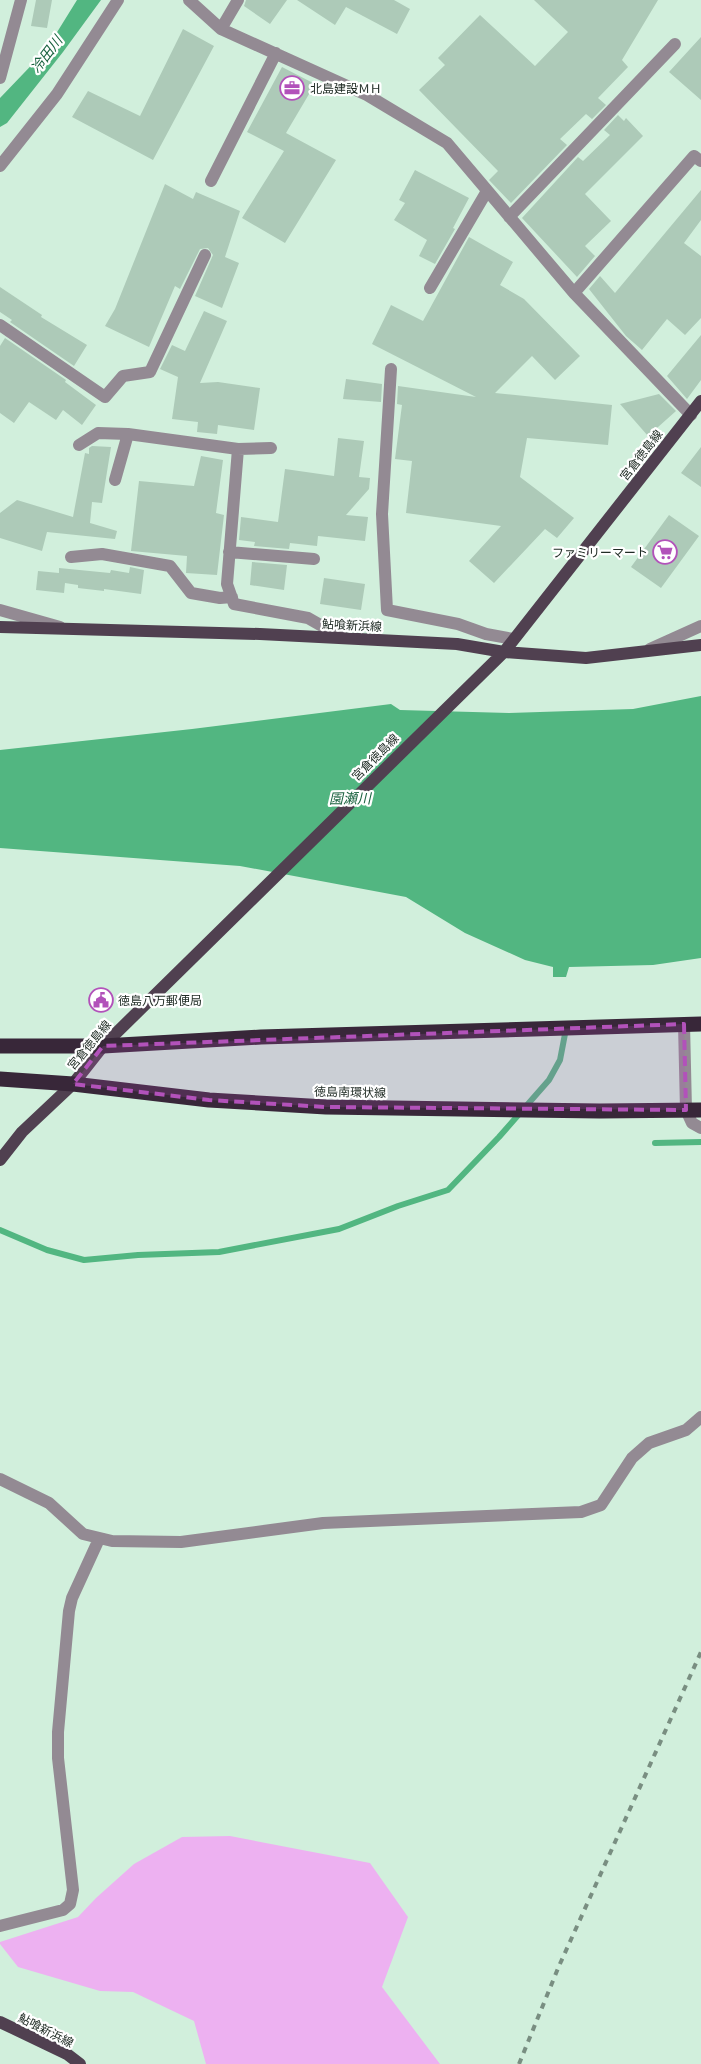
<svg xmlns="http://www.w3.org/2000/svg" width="701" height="2064" font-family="Manrope,'Noto Sans JP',sans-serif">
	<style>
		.green { fill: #edb1f1 }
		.water { fill: #52b681 }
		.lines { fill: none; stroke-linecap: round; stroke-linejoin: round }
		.stream { stroke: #52b681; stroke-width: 6 }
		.building { fill: #adcab8 }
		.minor { stroke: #938a93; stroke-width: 12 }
		.major { stroke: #504050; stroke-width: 12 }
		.highway { stroke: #382739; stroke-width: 15 }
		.rail { stroke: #798e81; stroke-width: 4; stroke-dasharray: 6 6; stroke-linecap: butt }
		.marked { fill: #b252ba; fill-opacity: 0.2; stroke: #b252ba; stroke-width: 4; stroke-dasharray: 10 6; stroke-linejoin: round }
		.labels { text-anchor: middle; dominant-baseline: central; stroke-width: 4.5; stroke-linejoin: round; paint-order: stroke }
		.poi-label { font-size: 12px; fill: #212d26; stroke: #fff; text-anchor: start }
		.street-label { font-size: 12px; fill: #212d26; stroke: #fff }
		.water-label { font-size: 14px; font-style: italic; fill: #19623f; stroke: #fff }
	</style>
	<rect width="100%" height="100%" fill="#d1efdc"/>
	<!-- green -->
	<path class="green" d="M 230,1836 L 370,1863 L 408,1917 L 382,1987 L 440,2064 L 206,2064 L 194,2021 L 133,1992 L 100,1991 L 18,1967 L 0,1944 L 0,1942 L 78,1917 L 96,1898 L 134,1864 L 182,1837 Z"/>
	<!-- water -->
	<path class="water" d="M 77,0 L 101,0 L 63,52 L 7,123 L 0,127 L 0,98 L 46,50 Z
		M 701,696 L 701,958 L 653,965 L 569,967 L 566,977 L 553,977 L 553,967 L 525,960 L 465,933 L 406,897 L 240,866 L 0,848 L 0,750 L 192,729 L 391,704 L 400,710 L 509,713 L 633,709 Z"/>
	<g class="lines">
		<!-- stream -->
		<path class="stream" d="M 655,1143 L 701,1142
			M 0,1230 L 47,1250 L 84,1260 L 138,1255 L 219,1252 L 339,1229 L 398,1206 L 448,1190 L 499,1137 L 549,1080 L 560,1060 L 565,1034"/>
	</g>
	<!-- building -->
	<path class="building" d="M 36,0 L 52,0 L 47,28 L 31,26 Z
		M 246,0 L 287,0 L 270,24 L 244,6 Z
		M 297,0 L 394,0 L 410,9 L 397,34 L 346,7 L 335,25 Z
		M 534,0 L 658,0 L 622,60 L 628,67 L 598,98 L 606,105 L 592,119 L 586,114 L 560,139 L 567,145 L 511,203 L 489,180 L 498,171 L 419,90 L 445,65 L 438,58 L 480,15 L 535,66 L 568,32 Z
		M 183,29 L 214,46 L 153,160 L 72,117 L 88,91 L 140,116 Z
		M 701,37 L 701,100 L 669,72 Z
		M 282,67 L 315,84 L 286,133 L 336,160 L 285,243 L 242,218 L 284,151 L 247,132 Z
		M 618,115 L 624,121 L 626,118 L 643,136 L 585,194 L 611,221 L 585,246 L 595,256 L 577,277 L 522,218 L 578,157 L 583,161 L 610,135 L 604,130 Z
		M 415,170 L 469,198 L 453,228 L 455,229 L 435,264 L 419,256 L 427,240 L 394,220 L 405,203 L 399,200 Z
		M 165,184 L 193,199 L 196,192 L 240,211 L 225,257 L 239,263 L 222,308 L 195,296 L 213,255 L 208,248 L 200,249 L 180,289 L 175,286 L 149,347 L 105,326 L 115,309 Z
		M 701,190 L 701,220 L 684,243 L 701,256 L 701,318 L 685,335 L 667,319 L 642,350 L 626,336 L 589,289 L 600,276 L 615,293 Z
		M 469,237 L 513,262 L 500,285 L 524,299 L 580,356 L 555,380 L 532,356 L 495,393 L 612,405 L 608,445 L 527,438 L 520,477 L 574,518 L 557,538 L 545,529 L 494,583 L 469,561 L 501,526 L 406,513 L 412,461 L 395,459 L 402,405 L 397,404 L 398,386 L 476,397 L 372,344 L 391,305 L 423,321 Z
		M 0,287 L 42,315 L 41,317 L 87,345 L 74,366 L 10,322 L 12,320 L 0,312 Z
		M 204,311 L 227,321 L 200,383 L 218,382 L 260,388 L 254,430 L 218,425 L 217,434 L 197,432 L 198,422 L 172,419 L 178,377 L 160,369 L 172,345 L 185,351 Z
		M 701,335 L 701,380 L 687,399 L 667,376 Z
		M 5,338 L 66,380 L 65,382 L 96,405 L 82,425 L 63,410 L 56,420 L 29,402 L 14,423 L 0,413 L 0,346 Z
		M 346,379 L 382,384 L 381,402 L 343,399 Z
		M 659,394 L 676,411 L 648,436 L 620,404 Z
		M 338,438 L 364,441 L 359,477 L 370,478 L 369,489 L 346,515 L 368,517 L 365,541 L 318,536 L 317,546 L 290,543 L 289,549 L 254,546 L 255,542 L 239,540 L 241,517 L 278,522 L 285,469 L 334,476 Z
		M 92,446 L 111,447 L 102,503 L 92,502 L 90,523 L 117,531 L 115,539 L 47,532 L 42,551 L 0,538 L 0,513 L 17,500 L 73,517 L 85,453 L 89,454 L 89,448 Z
		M 701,447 L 701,487 L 681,473 Z
		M 201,456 L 223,460 L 216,513 L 224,515 L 217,575 L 186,573 L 187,556 L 131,551 L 139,481 L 194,486 Z
		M 669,515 L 699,536 L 661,588 L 631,567 Z
		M 252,562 L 287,565 L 284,590 L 250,585 Z
		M 130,567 L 144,570 L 141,594 L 104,589 L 104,591 L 78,588 L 78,585 L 65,583 L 64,593 L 36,590 L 38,571 L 59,573 L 59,568 L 110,573 L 111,570 L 129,573 Z
		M 324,578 L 365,584 L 361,610 L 320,604 Z"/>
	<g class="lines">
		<!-- minor -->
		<path class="minor" d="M 189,0 L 221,29 L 367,95 L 447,143 L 574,293 L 691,415
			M 221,29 L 238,0
			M 0,78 L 21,0
			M 0,166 L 57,94 L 118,0
			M 211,181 L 276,53
			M 509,217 L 675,44
			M 430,288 L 487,191
			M 574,293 L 694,156 L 701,161
			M 0,325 L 105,397 L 123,376 L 150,372 L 205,255
			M 391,369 L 382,514 L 387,610 L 458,624 L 486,634 L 513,639
			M 79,445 L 98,433 L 128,434
			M 238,449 L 271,448
			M 115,480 L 128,434 L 238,449 L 227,584 L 234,604 L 308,618 L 343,638
			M 229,552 L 314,559
			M 71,557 L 102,554 L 170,566 L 191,593 L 220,598 L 232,597
			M 0,610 L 60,627
			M 650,649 L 701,626
			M 684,1024 L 686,1110 L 692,1123 L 701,1128
			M 0,1479 L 49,1503 L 83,1534 L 112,1541 L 181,1542 L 323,1523 L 581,1512 L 601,1505 L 632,1458 L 649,1443 L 686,1430 L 701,1417
			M 0,1926 L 63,1910 L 70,1904 L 73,1890 L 58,1758 L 58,1732 L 69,1611 L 72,1598 L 99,1539"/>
		<!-- major -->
		<path class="major" d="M 0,627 L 260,634 L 457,644 L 504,652 L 586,658 L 701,645
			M 0,1160 L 22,1132 L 73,1084 L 103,1046 L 504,652 L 701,401
			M 0,2022 L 67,2054 L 80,2064"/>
		<!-- highway -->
		<path class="highway" d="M 0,1046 L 103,1046 L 261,1037 L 701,1024
			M 0,1079 L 73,1084 L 209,1100 L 326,1107 L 600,1111 L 701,1110"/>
		<!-- rail -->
		<path class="rail" d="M 519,2064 L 559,1966 L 701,1652"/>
	</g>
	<!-- marked area -->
	<path class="marked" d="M 684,1024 L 686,1110 L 326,1107 L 209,1100 L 73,1084 L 103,1046 Z"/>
	<!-- icons -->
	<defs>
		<g id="office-ring" transform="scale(1.25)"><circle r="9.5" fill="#fff" stroke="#b252ba" stroke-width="1.5"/><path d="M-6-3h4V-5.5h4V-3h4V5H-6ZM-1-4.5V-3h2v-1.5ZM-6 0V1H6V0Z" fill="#b252ba"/></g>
		<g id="supermarket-ring" transform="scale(1.25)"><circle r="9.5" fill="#fff" stroke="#b252ba" stroke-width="1.5"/><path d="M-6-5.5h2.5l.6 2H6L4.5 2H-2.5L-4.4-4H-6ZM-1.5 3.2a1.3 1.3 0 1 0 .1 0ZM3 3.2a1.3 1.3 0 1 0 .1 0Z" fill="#b252ba"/></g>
		<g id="civic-ring" transform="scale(1.25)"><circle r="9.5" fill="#fff" stroke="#b252ba" stroke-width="1.5"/><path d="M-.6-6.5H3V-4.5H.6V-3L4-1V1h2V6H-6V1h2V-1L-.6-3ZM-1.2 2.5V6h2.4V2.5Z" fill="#b252ba"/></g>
	</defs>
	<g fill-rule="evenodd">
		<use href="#office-ring" x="292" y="88"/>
		<use href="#supermarket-ring" x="665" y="552"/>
		<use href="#civic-ring" x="101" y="1000"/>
	</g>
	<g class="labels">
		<!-- poi labels -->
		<g class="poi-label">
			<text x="310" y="88">北島建設ＭＨ</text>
			<text x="648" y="552" text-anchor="end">ファミリーマート</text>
			<text x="118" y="1000">徳島八万郵便局</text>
		</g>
		<!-- street labels -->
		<g class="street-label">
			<text transform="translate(641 455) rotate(-52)">宮倉徳島線</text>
			<text transform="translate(352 625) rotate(3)">鮎喰新浜線</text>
			<text transform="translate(375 757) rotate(-45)">宮倉徳島線</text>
			<text transform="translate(89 1045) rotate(-50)">宮倉徳島線</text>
			<text transform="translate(350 1092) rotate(1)">徳島南環状線</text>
			<text transform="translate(46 2030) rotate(27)">鮎喰新浜線</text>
		</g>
		<!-- water labels -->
		<g class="water-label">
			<text transform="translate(46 54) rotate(-53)">冷田川</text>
			<text transform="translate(350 798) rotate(-1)">園瀬川</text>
		</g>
	</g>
</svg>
